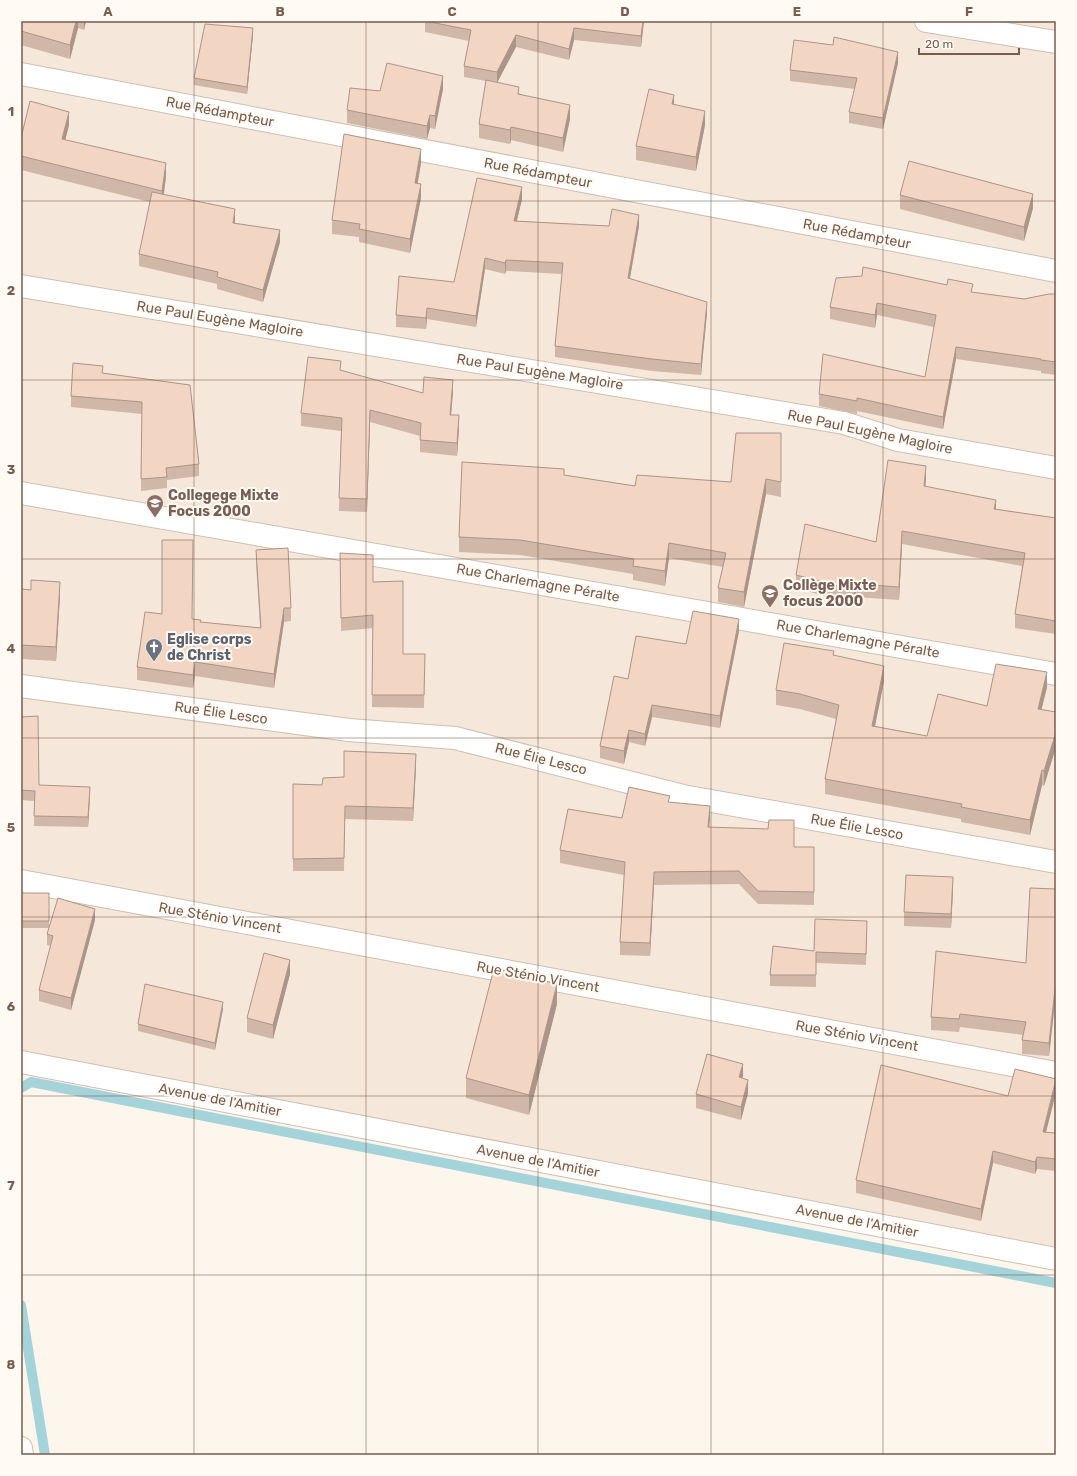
<svg xmlns="http://www.w3.org/2000/svg" width="1077" height="1476" font-family="Rubik,sans-serif">
	<style>
		.residential { fill: #f5e8da }
		.lines { fill: none; stroke-linecap: round; stroke-linejoin: round }
		.stream { stroke: #a5d3da; stroke-width: 10 }
		.street-casing { stroke: #d1beb0; stroke-width: 24 }
		.street { stroke: #fff; stroke-width: 22 }
		.wall { fill: #d1b7a8 }
		.shaded-wall { fill: #aa9588 }
		.building { fill: #f3d5c3; stroke: #aa9588 }
		.grid { fill: none; stroke: #7a5c4d; stroke-width: 1; stroke-opacity: 0.55 }
		.labels { text-anchor: middle; dominant-baseline: central; stroke-width: 4; stroke-linejoin: round; paint-order: stroke }
		.street-label { font-size: 14px; fill: #7a5c4d; stroke: #fffaf3 }
		.education-label { font-size: 14px; font-weight: bold; fill: #785e54; stroke: #fffaf3; text-anchor: start }
		.worship-label { font-size: 14px; font-weight: bold; fill: #5b616d; stroke: #fffaf3; text-anchor: start }
		.neatline { fill: none; stroke: #7a5c4d; stroke-width: 1.5 }
		.grid-label { font-size: 13px; text-anchor: middle; font-weight: bold; fill: #7a5c4d }
	</style>
	<rect width="100%" height="100%" fill="#fdf6ec"/>
	<!-- residential -->
	<path class="residential" d="M 21,21 L 1056,21 L 1056,1256 L 21,1052 Z"/>
	<g class="lines">
		<!-- stream -->
		<path class="stream" d="M 21,1088 L 31,1082 L 1056,1283
			M 21,1305 L 45,1455"/>
		<!-- street casing -->
		<g class="street-casing">
			<path id="street" d="M 926,21 L 1056,42
				M 21,74 L 1056,271
				M 21,286 L 844,423 L 898,440 L 1056,468
				M 21,493 L 1056,674
				M 21,686 L 349,730 L 455,738 L 683,796 L 1056,862
				M 21,881 L 1056,1073
				M 21,1062 L 1056,1259
				M 21,1448 L 22,1455"/>
		</g>
		<!-- street -->
		<use href="#street" class="street"/>
	</g>
	<!-- wall -->
	<path class="wall" d="M 21,21 L 86,21 L 84,30 L 78,28 L 70,59 L 21,45 Z
		M 425,21 L 644,21 L 641,47 L 574,40 L 569,60 L 516,47 L 497,82 L 570,119 L 563,152 L 511,140 L 510,144 L 479,138 L 479,124 L 486,81 L 464,77 L 464,66 L 469,41 L 425,32 Z
		M 253,35 L 247,94 L 194,85 L 194,78 Z
		M 898,63 L 883,129 L 849,123 L 849,112 L 855,89 L 790,81 L 790,70 Z
		M 443,89 L 435,129 L 430,128 L 427,139 L 347,123 L 347,110 L 380,91 Z
		M 674,104 L 705,125 L 696,171 L 636,160 L 636,146 Z
		M 69,125 L 65,140 L 166,177 L 164,194 L 280,242 L 263,302 L 217,289 L 217,284 L 139,266 L 139,254 L 150,202 L 21,170 L 21,138 Z
		M 421,163 L 418,183 L 421,198 L 410,253 L 359,242 L 359,237 L 332,234 L 332,220 Z
		M 900,195 L 1033,208 L 1024,241 L 900,209 Z
		M 522,199 L 517,221 L 609,226 L 639,226 L 630,278 L 707,313 L 701,375 L 652,371 L 555,357 L 555,346 L 562,274 L 506,271 L 505,274 L 485,269 L 476,327 L 427,319 L 426,329 L 396,327 L 396,315 L 454,282 Z
		M 973,293 L 1024,299 L 1056,294 L 1056,375 L 1041,373 L 1041,371 L 956,359 L 943,429 L 857,411 L 857,414 L 819,406 L 819,394 L 925,377 L 934,327 L 877,315 L 875,328 L 830,319 L 830,307 Z
		M 341,371 L 423,393 L 453,392 L 451,415 L 459,428 L 457,456 L 420,452 L 420,436 L 370,422 L 367,512 L 339,511 L 341,431 L 301,426 L 301,413 Z
		M 103,373 L 190,385 L 199,464 L 199,476 L 167,480 L 167,488 L 141,491 L 142,414 L 71,407 L 71,396 Z
		M 781,433 L 781,497 L 766,494 L 744,607 L 718,602 L 718,588 L 723,567 L 669,558 L 665,586 L 633,580 L 633,574 L 520,555 L 459,552 L 459,537 L 564,475 L 635,486 L 731,482 Z
		M 926,479 L 925,487 L 996,509 L 1056,518 L 1056,634 L 1015,628 L 1015,614 L 1022,566 L 902,544 L 899,600 L 856,597 L 854,604 L 796,588 L 796,575 L 876,542 Z
		M 256,550 L 291,608 L 291,621 L 284,622 L 274,688 L 195,676 L 193,688 L 137,680 L 137,667 L 162,614 L 193,619 L 201,622 L 260,628 L 256,564 Z
		M 340,553 L 373,582 L 403,654 L 425,654 L 424,708 L 372,707 L 373,628 L 341,631 Z
		M 21,589 L 60,596 L 56,661 L 21,659 Z
		M 739,631 L 720,728 L 652,717 L 645,746 L 629,742 L 624,764 L 600,758 L 600,746 L 628,679 L 686,644 Z
		M 834,655 L 884,681 L 875,726 L 927,736 L 987,706 L 1047,687 L 1041,710 L 1056,712 L 1056,747 L 1044,786 L 1042,785 L 1030,835 L 961,822 L 961,819 L 825,794 L 825,779 L 836,719 L 800,709 L 776,705 L 776,690 Z
		M 21,717 L 39,785 L 90,797 L 88,827 L 34,826 L 34,801 L 21,800 Z
		M 416,767 L 413,821 L 345,819 L 344,871 L 293,871 L 293,784 L 322,785 L 344,777 Z
		M 670,802 L 710,819 L 709,827 L 794,847 L 814,847 L 814,905 L 758,904 L 739,884 L 654,885 L 650,956 L 620,955 L 620,942 L 624,875 L 560,863 L 560,850 L 622,818 Z
		M 1056,889 L 1056,993 L 1049,1056 L 1022,1054 L 1022,1040 L 1023,1035 L 960,1027 L 959,1032 L 931,1030 L 931,1017 L 1026,963 Z
		M 953,891 L 951,928 L 904,926 L 904,912 Z
		M 21,893 L 49,893 L 49,928 L 95,920 L 71,1010 L 39,1001 L 39,990 L 51,946 L 47,945 L 47,934 L 49,928 L 21,928 Z
		M 867,932 L 866,965 L 816,963 L 816,987 L 770,986 L 770,975 L 814,951 Z
		M 290,974 L 273,1039 L 247,1032 L 247,1018 Z
		M 557,1004 L 529,1115 L 466,1098 L 466,1078 Z
		M 223,1009 L 215,1050 L 138,1031 L 138,1024 Z
		M 748,1093 L 741,1120 L 696,1108 L 696,1094 Z
		M 1046,1132 L 1056,1133 L 1056,1171 L 1037,1169 L 1035,1174 L 993,1163 L 981,1221 L 856,1193 L 856,1180 Z"/>
	<!-- shaded-wall -->
	<path class="shaded-wall" d="M 76,21 L 78,21 L 78,28 L 70,59 L 70,45 Z
		M 84,21 L 86,21 L 84,30 Z
		M 643,21 L 644,21 L 641,47 L 641,36 Z
		M 253,28 L 253,35 L 247,94 L 247,87 Z
		M 574,28 L 574,40 L 569,60 L 569,49 Z
		M 516,35 L 516,47 L 497,83 L 497,72 Z
		M 898,52 L 898,63 L 883,129 L 883,118 Z
		M 443,76 L 443,89 L 435,129 L 435,116 Z
		M 674,95 L 674,109 L 672,104 Z
		M 570,105 L 570,119 L 563,152 L 563,138 Z
		M 705,111 L 705,125 L 696,171 L 696,157 Z
		M 69,112 L 69,125 L 62,153 L 62,139 Z
		M 430,115 L 430,128 L 427,139 L 427,126 Z
		M 511,127 L 511,140 L 510,144 L 510,130 Z
		M 421,149 L 421,163 L 415,197 L 415,183 Z
		M 166,163 L 166,177 L 162,205 L 162,191 Z
		M 421,184 L 421,198 L 410,253 L 410,239 Z
		M 522,187 L 522,199 L 514,232 L 514,221 Z
		M 1033,194 L 1033,208 L 1024,241 L 1024,227 Z
		M 235,209 L 235,222 L 233,236 L 233,223 Z
		M 639,215 L 639,226 L 628,289 L 628,278 Z
		M 280,230 L 280,242 L 263,302 L 263,290 Z
		M 485,258 L 485,269 L 476,327 L 476,316 Z
		M 506,260 L 506,271 L 505,274 L 505,263 Z
		M 707,302 L 707,313 L 701,375 L 701,364 Z
		M 877,303 L 877,315 L 875,328 L 875,315 Z
		M 427,308 L 427,319 L 426,329 L 426,318 Z
		M 956,347 L 956,359 L 943,429 L 943,417 Z
		M 453,380 L 453,392 L 450,428 L 450,415 Z
		M 370,410 L 370,422 L 367,512 L 367,499 Z
		M 459,415 L 459,428 L 457,456 L 457,443 Z
		M 926,466 L 926,479 L 924,500 L 924,486 Z
		M 766,479 L 766,494 L 744,607 L 744,592 Z
		M 996,500 L 996,513 L 994,509 Z
		M 902,531 L 902,544 L 899,600 L 899,587 Z
		M 669,543 L 669,558 L 665,586 L 665,571 Z
		M 60,582 L 60,596 L 56,661 L 56,647 Z
		M 856,584 L 856,597 L 854,604 L 854,590 Z
		M 284,608 L 284,622 L 274,688 L 274,674 Z
		M 739,619 L 739,631 L 720,728 L 720,716 Z
		M 195,662 L 195,676 L 193,688 L 193,675 Z
		M 884,666 L 884,681 L 872,741 L 872,726 Z
		M 1047,672 L 1047,687 L 1038,724 L 1038,709 Z
		M 652,705 L 652,717 L 645,746 L 645,734 Z
		M 629,730 L 629,742 L 624,764 L 624,751 Z
		M 1056,732 L 1056,747 L 1044,786 L 1044,771 Z
		M 416,754 L 416,767 L 413,821 L 413,808 Z
		M 1042,770 L 1042,785 L 1030,835 L 1030,820 Z
		M 90,787 L 90,797 L 88,827 L 88,817 Z
		M 710,806 L 710,819 L 708,840 L 708,827 Z
		M 654,872 L 654,885 L 650,956 L 650,943 Z
		M 953,877 L 953,891 L 951,928 L 951,914 Z
		M 95,909 L 95,920 L 71,1010 L 71,998 Z
		M 290,960 L 290,974 L 273,1039 L 273,1025 Z
		M 1056,980 L 1056,993 L 1049,1056 L 1049,1043 Z
		M 557,984 L 557,1004 L 529,1115 L 529,1095 Z
		M 223,1002 L 223,1009 L 215,1050 L 215,1043 Z
		M 743,1064 L 743,1078 L 739,1077 Z
		M 748,1080 L 748,1093 L 741,1120 L 741,1107 Z
		M 1056,1080 L 1056,1093 L 1043,1144 L 1043,1132 Z
		M 993,1151 L 993,1163 L 981,1221 L 981,1209 Z
		M 1037,1157 L 1037,1169 L 1035,1174 L 1035,1162 Z"/>
	<!-- building -->
	<path class="building" d="M 21,21 L 76,21 L 70,45 L 21,31 Z
		M 425,21 L 643,21 L 641,36 L 574,28 L 569,49 L 516,35 L 497,72 L 464,66 L 471,30 Z
		M 205,24 L 253,28 L 247,87 L 194,78 Z
		M 834,37 L 898,52 L 883,118 L 849,112 L 857,78 L 790,70 L 794,40 L 833,45 Z
		M 387,63 L 443,76 L 435,116 L 430,115 L 427,126 L 347,110 L 350,88 L 380,91 Z
		M 486,80 L 519,87 L 518,94 L 570,105 L 563,138 L 511,127 L 510,130 L 479,124 Z
		M 649,89 L 674,95 L 672,104 L 705,111 L 696,157 L 636,146 Z
		M 30,101 L 69,112 L 62,139 L 166,163 L 162,191 L 21,156 L 21,138 Z
		M 344,134 L 421,149 L 415,183 L 421,184 L 410,239 L 359,229 L 360,224 L 332,220 Z
		M 909,161 L 1033,194 L 1024,227 L 900,195 Z
		M 477,178 L 522,187 L 514,221 L 609,226 L 612,209 L 639,215 L 628,278 L 707,302 L 701,364 L 652,359 L 555,346 L 563,263 L 506,260 L 505,263 L 485,258 L 476,316 L 427,308 L 426,318 L 396,315 L 399,276 L 454,282 Z
		M 152,192 L 235,209 L 233,223 L 280,230 L 263,290 L 217,277 L 218,272 L 139,254 Z
		M 863,267 L 947,285 L 948,279 L 973,284 L 971,292 L 1024,299 L 1049,294 L 1056,294 L 1056,362 L 1041,360 L 1041,359 L 956,347 L 943,417 L 857,398 L 857,401 L 819,394 L 823,354 L 925,377 L 936,315 L 877,303 L 875,315 L 830,307 L 836,278 L 862,276 Z
		M 308,357 L 341,361 L 340,370 L 423,393 L 424,377 L 453,380 L 450,415 L 459,415 L 457,443 L 420,440 L 421,423 L 370,410 L 367,499 L 339,498 L 342,418 L 301,413 Z
		M 73,363 L 103,366 L 102,373 L 190,385 L 199,464 L 166,468 L 167,477 L 141,479 L 142,402 L 71,396 Z
		M 736,433 L 781,433 L 781,482 L 766,479 L 744,592 L 718,588 L 726,553 L 669,543 L 665,571 L 633,566 L 634,559 L 520,540 L 459,537 L 462,462 L 564,469 L 564,475 L 635,486 L 637,475 L 731,482 Z
		M 888,460 L 926,466 L 924,486 L 996,500 L 994,509 L 1056,518 L 1056,621 L 1015,614 L 1025,553 L 902,531 L 899,587 L 856,584 L 854,590 L 796,575 L 805,524 L 876,542 Z
		M 162,540 L 193,540 L 192,619 L 201,620 L 200,622 L 261,628 L 256,550 L 288,548 L 291,608 L 284,608 L 274,674 L 195,662 L 193,675 L 137,667 L 145,612 L 162,614 Z
		M 340,553 L 373,555 L 373,582 L 403,581 L 403,654 L 425,654 L 424,695 L 372,695 L 373,615 L 341,618 Z
		M 31,580 L 60,582 L 56,647 L 21,645 L 21,589 L 31,590 Z
		M 693,611 L 739,619 L 720,716 L 652,705 L 645,734 L 629,730 L 624,751 L 600,746 L 614,676 L 628,679 L 636,636 L 686,644 Z
		M 784,643 L 834,651 L 833,655 L 884,666 L 872,726 L 927,736 L 938,694 L 987,706 L 996,664 L 1047,672 L 1038,709 L 1056,712 L 1056,732 L 1044,771 L 1042,770 L 1030,820 L 961,807 L 962,804 L 825,779 L 839,705 L 800,694 L 776,690 Z
		M 38,716 L 39,785 L 90,787 L 88,817 L 34,816 L 35,791 L 21,790 L 21,717 Z
		M 344,751 L 416,754 L 413,808 L 345,806 L 344,858 L 293,859 L 293,784 L 322,785 L 323,778 L 344,777 Z
		M 629,787 L 670,796 L 668,802 L 710,806 L 708,827 L 768,829 L 769,820 L 794,820 L 794,847 L 814,847 L 814,892 L 758,891 L 739,871 L 654,872 L 650,943 L 620,942 L 625,862 L 560,850 L 568,809 L 622,818 Z
		M 906,875 L 953,877 L 951,914 L 904,912 Z
		M 1030,888 L 1056,889 L 1056,980 L 1049,1043 L 1022,1040 L 1026,1022 L 960,1014 L 959,1019 L 931,1017 L 936,951 L 1026,963 Z
		M 21,893 L 49,893 L 49,921 L 21,921 Z
		M 58,898 L 95,909 L 71,998 L 39,990 L 53,936 L 47,934 Z
		M 815,919 L 867,921 L 866,954 L 816,952 L 816,975 L 770,975 L 773,946 L 814,951 Z
		M 264,953 L 290,960 L 273,1025 L 247,1018 Z
		M 494,968 L 557,984 L 529,1095 L 466,1078 Z
		M 145,984 L 223,1002 L 215,1043 L 138,1024 Z
		M 707,1054 L 743,1064 L 739,1077 L 748,1080 L 741,1107 L 696,1094 Z
		M 881,1065 L 1008,1096 L 1015,1069 L 1056,1079 L 1043,1132 L 1056,1133 L 1056,1159 L 1037,1157 L 1035,1162 L 993,1151 L 981,1209 L 856,1180 Z"/>
	<!-- grid -->
	<path class="grid" d="M 194,21 L 194,1455M 366,21 L 366,1455M 538,21 L 538,1455M 711,21 L 711,1455M 883,21 L 883,1455M 21,201 L 1056,201M 21,380 L 1056,380M 21,559 L 1056,559M 21,738 L 1056,738M 21,917 L 1056,917M 21,1096 L 1056,1096M 21,1275 L 1056,1275"/>
	<!-- icons -->
	<defs>
		<g id="school-pin" transform="scale(0.9)"><path d="M0 17L-7.5 6A9.5 9.5 0 1 1 7.5 6Z" fill="#8d6e63" stroke="#fffaf3"/><path d="M0-5L7-2L0 1L-7-2ZM-4 1L0 2.5L4 1V4Q0 6-4 4Z" fill="#fff"/></g>
		<g id="church-pin" transform="scale(0.9)"><path d="M0 17L-7.5 6A9.5 9.5 0 1 1 7.5 6Z" fill="#6b7280" stroke="#fffaf3"/><path d="M-1.2-6h2.4v3.5h3.3v2.4h-3.3V6h-2.4V-.1h-3.3v-2.4h3.3Z" fill="#fff"/></g>
	</defs>
	<g fill-rule="evenodd">
		<use href="#school-pin" x="155" y="503"/>
		<use href="#school-pin" x="770" y="593"/>
		<use href="#church-pin" x="154" y="647"/>
	</g>
	<g class="labels">
		<!-- street labels -->
		<g class="street-label">
			<text transform="translate(220 112) rotate(11)">Rue Rédampteur</text>
			<text transform="translate(538 173) rotate(11)">Rue Rédampteur</text>
			<text transform="translate(857 234) rotate(11)">Rue Rédampteur</text>
			<text transform="translate(220 319) rotate(9)">Rue Paul Eugène Magloire</text>
			<text transform="translate(540 372) rotate(9)">Rue Paul Eugène Magloire</text>
			<text transform="translate(870 432) rotate(12)">Rue Paul Eugène Magloire</text>
			<text transform="translate(538 583) rotate(10)">Rue Charlemagne Péralte</text>
			<text transform="translate(858 639) rotate(10)">Rue Charlemagne Péralte</text>
			<text transform="translate(221 713) rotate(8)">Rue Élie Lesco</text>
			<text transform="translate(541 759) rotate(14)">Rue Élie Lesco</text>
			<text transform="translate(857 827) rotate(10)">Rue Élie Lesco</text>
			<text transform="translate(220 918) rotate(10)">Rue Sténio Vincent</text>
			<text transform="translate(538 977) rotate(10)">Rue Sténio Vincent</text>
			<text transform="translate(857 1036) rotate(10)">Rue Sténio Vincent</text>
			<text transform="translate(220 1100) rotate(11)">Avenue de l'Amitier</text>
			<text transform="translate(538 1161) rotate(11)">Avenue de l'Amitier</text>
			<text transform="translate(857 1221) rotate(11)">Avenue de l'Amitier</text>
		</g>
		<!-- education labels -->
		<g class="education-label">
			<text x="168" y="495">Collegege Mixte<tspan x="168" dy="16">Focus 2000</tspan></text>
			<text x="783" y="585">Collège Mixte<tspan x="783" dy="16">focus 2000</tspan></text>
		</g>
		<!-- worship labels -->
		<g class="worship-label">
			<text x="167" y="639">Eglise corps<tspan x="167" dy="16">de Christ</tspan></text>
		</g>
	</g>
	<!-- border -->
	<rect width="1077" height="1476" fill="none" stroke="#fffaf3" stroke-width="44"/>
	<!-- scale -->
	<path d="M919 48v6h100v-6" fill="none" stroke="#7a5c4d" stroke-width="2"/>
	<text x="925" y="48" font-size="12" fill="#7a5c4d" stroke="#fffaf3" stroke-width="3" paint-order="stroke">20 m</text>
	<rect x="22" y="22" width="1033" height="1432" class="neatline"/>
	<g class="grid-label">
		<text x="108" y="16">A</text>
		<text x="280" y="16">B</text>
		<text x="452" y="16">C</text>
		<text x="625" y="16">D</text>
		<text x="797" y="16">E</text>
		<text x="969" y="16">F</text>
		<text x="11" y="116">1</text>
		<text x="11" y="295">2</text>
		<text x="11" y="474">3</text>
		<text x="11" y="653">4</text>
		<text x="11" y="832">5</text>
		<text x="11" y="1011">6</text>
		<text x="11" y="1190">7</text>
		<text x="11" y="1369">8</text>
	</g>
</svg>
